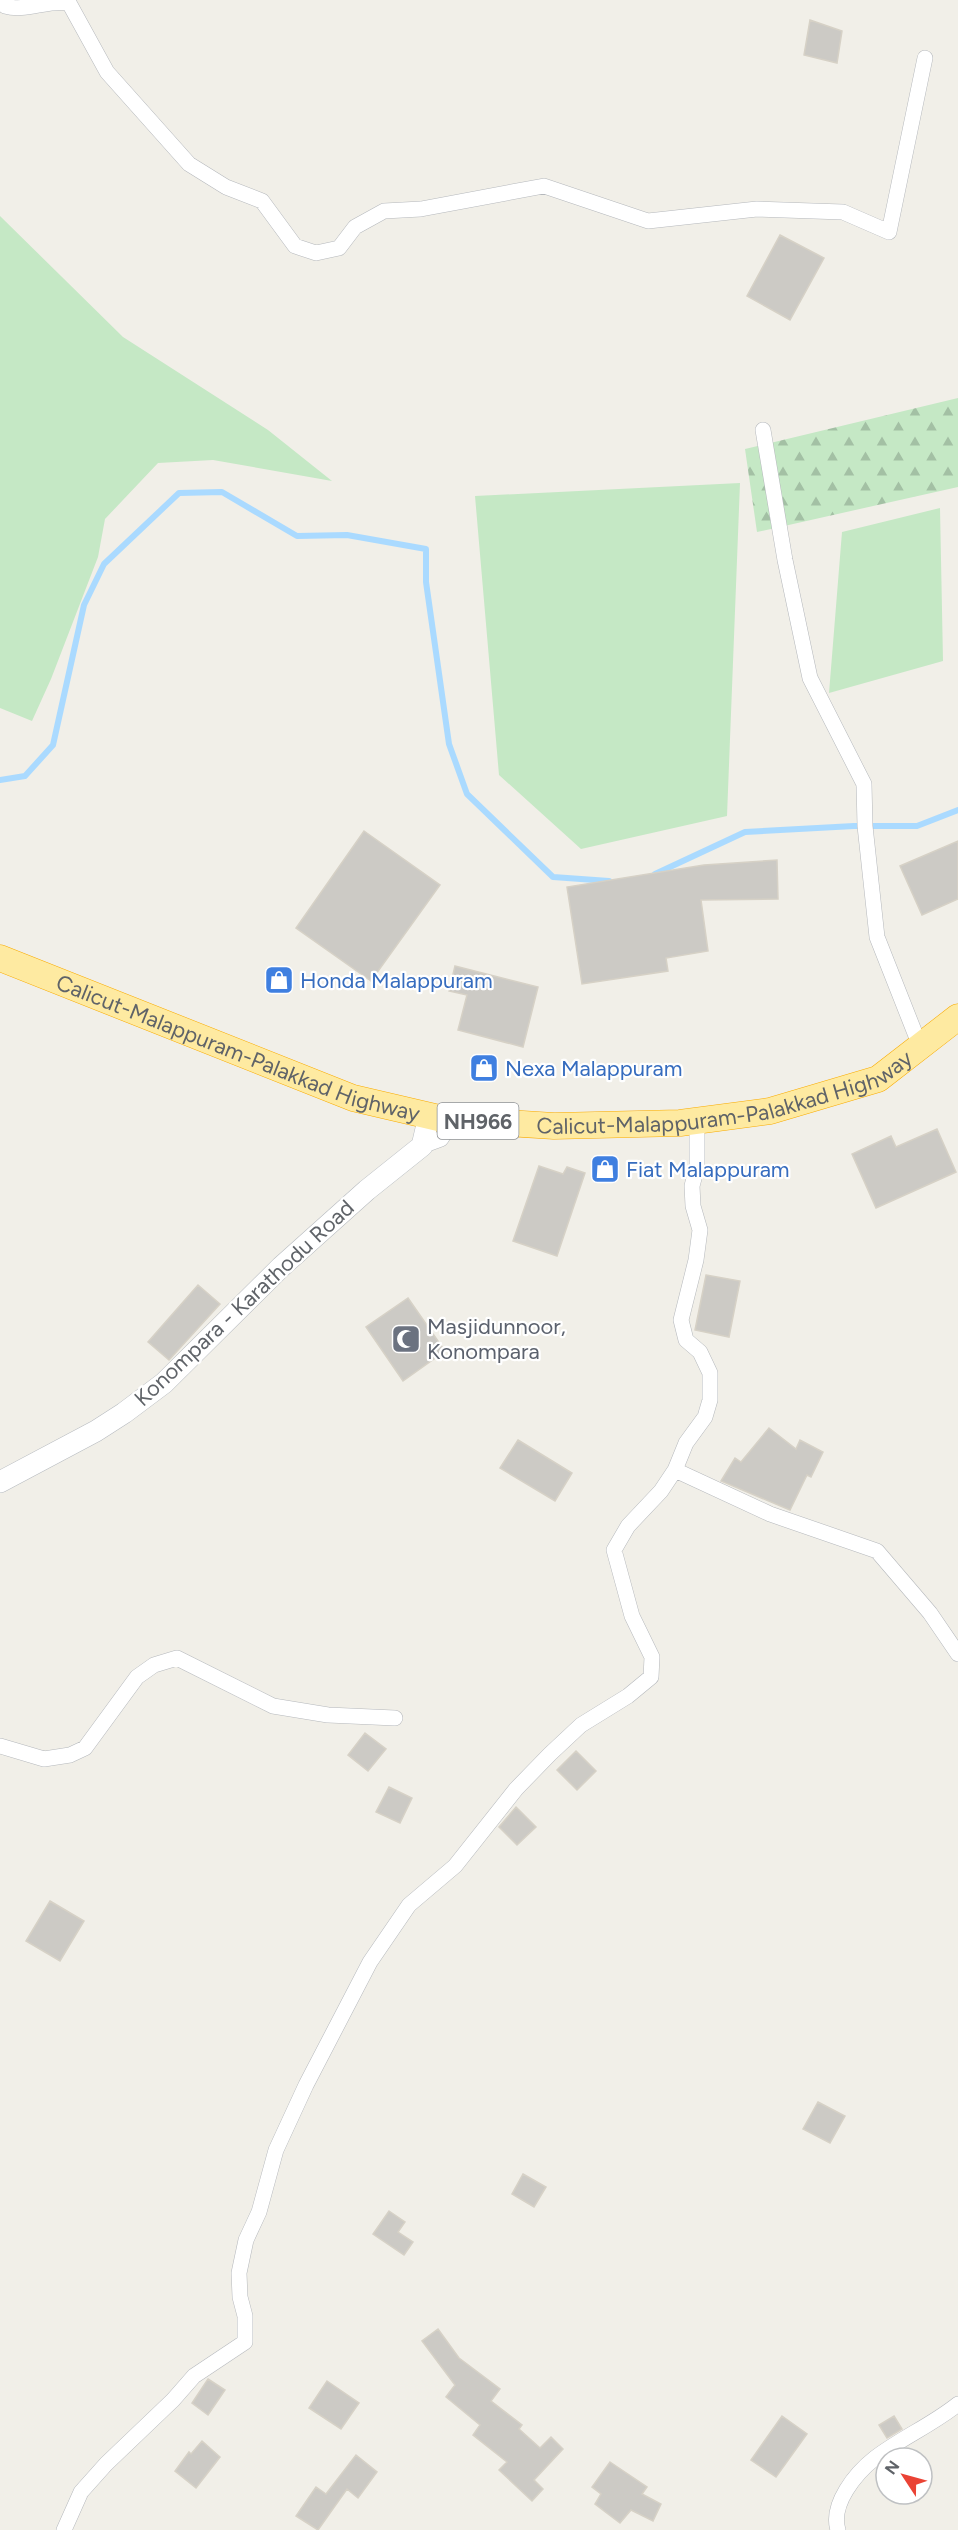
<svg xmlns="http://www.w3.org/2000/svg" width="958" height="2530" font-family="Figtree,sans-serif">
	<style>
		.grass { fill: #c5e8c5 }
		.forest { fill: url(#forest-firs) }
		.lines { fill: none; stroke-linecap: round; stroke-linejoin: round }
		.stream { stroke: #aadaff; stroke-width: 6 }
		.building { fill: #cccac5; stroke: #d6d1c6; stroke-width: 1.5 }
		.minor-casing { stroke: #b5b8bc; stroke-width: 16 }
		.secondary-casing { stroke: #b6babf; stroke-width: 22 }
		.trunk-casing { stroke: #f9ab00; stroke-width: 27 }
		.minor { stroke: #fff; stroke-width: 15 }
		.secondary { stroke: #fff; stroke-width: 21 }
		.trunk { stroke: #feeaa1; stroke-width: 26 }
		.labels { text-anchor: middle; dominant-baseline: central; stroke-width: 4.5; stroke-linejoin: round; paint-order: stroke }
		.shield { fill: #fff; stroke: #8f9295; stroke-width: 1.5 }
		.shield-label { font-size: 21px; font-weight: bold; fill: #5f6368 }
		.shop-label { font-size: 22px; fill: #366cbe; stroke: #fff; text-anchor: start }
		.street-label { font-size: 22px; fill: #5f6368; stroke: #fff }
		.worship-label { font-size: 22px; fill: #5b616d; stroke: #fff; text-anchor: start }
	</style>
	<defs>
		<pattern id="forest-firs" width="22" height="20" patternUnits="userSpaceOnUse" patternTransform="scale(1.5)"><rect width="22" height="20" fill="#c5e8c5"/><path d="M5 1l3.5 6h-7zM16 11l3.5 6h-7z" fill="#a3c0a4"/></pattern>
	</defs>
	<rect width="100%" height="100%" fill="#f1efe8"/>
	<!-- grass -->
	<path class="grass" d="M 0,216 L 123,337 L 268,430 L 332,481 L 213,460 L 158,463 L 105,519 L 98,557 L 51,679 L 32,721 L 0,708 Z
		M 740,483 L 727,816 L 581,849 L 499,775 L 475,496 Z
		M 940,508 L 943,661 L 829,693 L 842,532 Z"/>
	<!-- forest -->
	<path class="forest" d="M 958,398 L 958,487 L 757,532 L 745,449 Z"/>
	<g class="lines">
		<!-- stream -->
		<path class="stream" d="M 0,780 L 25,776 L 53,745 L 84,605 L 104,564 L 179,493 L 222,492 L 297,536 L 347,535 L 426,549 L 426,582 L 449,744 L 467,794 L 553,877 L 609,881
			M 655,874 L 745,832 L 854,826 L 917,826 L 958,810"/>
	</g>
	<!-- building -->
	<path class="building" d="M 810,20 L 842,31 L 837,63 L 804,55 Z
		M 780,235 L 824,258 L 790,320 L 747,296 Z
		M 364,831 L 440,885 L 371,981 L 296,928 Z
		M 958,841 L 958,899 L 922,915 L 900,866 Z
		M 777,860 L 778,899 L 701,900 L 708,951 L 666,958 L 668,971 L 582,984 L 567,887 L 704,865 Z
		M 455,966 L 538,987 L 523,1047 L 458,1030 L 467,995 L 449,991 Z
		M 937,1129 L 956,1172 L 876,1208 L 852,1154 L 891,1136 L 896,1147 Z
		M 539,1166 L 563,1174 L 567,1167 L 585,1173 L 557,1256 L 513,1241 Z
		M 706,1275 L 740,1281 L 729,1337 L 695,1330 Z
		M 198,1285 L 220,1304 L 169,1360 L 148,1342 Z
		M 408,1298 L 445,1351 L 403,1381 L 366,1327 Z
		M 769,1428 L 796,1449 L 800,1440 L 823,1452 L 811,1477 L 807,1475 L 790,1510 L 721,1481 L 735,1458 L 741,1462 Z
		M 518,1440 L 572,1473 L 555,1501 L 500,1468 Z
		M 365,1733 L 386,1749 L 368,1771 L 348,1755 Z
		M 576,1751 L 596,1771 L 577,1790 L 557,1770 Z
		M 389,1787 L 412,1798 L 400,1823 L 376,1812 Z
		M 516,1807 L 536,1827 L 517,1845 L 499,1827 Z
		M 50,1901 L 84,1921 L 60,1961 L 26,1941 Z
		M 818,2102 L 845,2116 L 830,2143 L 803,2129 Z
		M 523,2174 L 546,2187 L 534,2207 L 512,2194 Z
		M 389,2211 L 405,2222 L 398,2232 L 413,2242 L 404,2255 L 373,2234 Z
		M 438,2329 L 459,2358 L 500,2389 L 491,2401 L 522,2425 L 519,2429 L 540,2448 L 551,2437 L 563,2449 L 534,2480 L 543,2489 L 532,2501 L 499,2470 L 507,2462 L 473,2435 L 480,2425 L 446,2397 L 455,2385 L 422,2341 Z
		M 208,2379 L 225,2390 L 208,2415 L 192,2403 Z
		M 327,2381 L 359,2403 L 341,2429 L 309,2408 Z
		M 782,2416 L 807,2434 L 776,2477 L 751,2460 Z
		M 894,2416 L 902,2429 L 887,2438 L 879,2425 Z
		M 202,2441 L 220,2457 L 196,2488 L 175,2471 L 189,2452 L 191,2454 Z
		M 356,2455 L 377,2472 L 358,2498 L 347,2489 L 318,2530 L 296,2516 L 316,2487 L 326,2494 Z
		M 610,2462 L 647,2487 L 642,2494 L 661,2504 L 653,2521 L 631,2510 L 620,2523 L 595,2504 L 601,2494 L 592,2487 Z"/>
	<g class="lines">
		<!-- minor casing -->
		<g class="minor-casing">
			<path id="minor" d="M 1,0 L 5,6 C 25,12 46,0 69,3 L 107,72 L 189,164 L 226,187 L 262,201 L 295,246 L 316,253 L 339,248 L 355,227 L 384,211 L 421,209 L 544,186 L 648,221 L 757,209 L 843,212 L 889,232 L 925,58
				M 763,430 L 785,560 L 810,678 L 864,784 L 865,826 L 877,937 L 920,1046
				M 422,1146 L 441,1139 L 454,1119
				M 675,1470 L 770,1514 L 877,1551 L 930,1613 L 958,1654
				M 0,1746 L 44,1759 L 70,1755 L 85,1748 L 137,1677 L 154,1665 L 177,1658 L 273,1706 L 328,1715 L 395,1718
				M 64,2530 L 81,2492 L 106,2464 L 173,2400 L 194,2376 L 245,2342 L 245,2316 L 240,2297 L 239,2273 L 246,2240 L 259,2212 L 276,2150 L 306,2085 L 370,1962 L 409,1905 L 455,1866 L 516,1789 L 550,1754 L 581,1725 L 628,1696 L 651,1677 L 652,1657 L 632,1616 L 614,1550 L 628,1526 L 661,1491 L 675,1470 L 686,1443 L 705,1417 L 710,1400 L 710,1373 L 700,1352 L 686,1340 L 681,1320 L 696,1260 L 700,1230 L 693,1206 L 692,1186 L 697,1167 L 697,1121
				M 838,2530 C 830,2504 856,2473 875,2458 C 901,2438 932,2425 958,2404"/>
		</g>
		<!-- secondary casing -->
		<g class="secondary-casing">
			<path id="secondary" d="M 0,1482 L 96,1431 L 124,1413 L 164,1383 L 281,1267 L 367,1190 L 422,1146 L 429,1116"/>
		</g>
		<!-- trunk casing -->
		<g class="trunk-casing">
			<g id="trunk">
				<path id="s1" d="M 0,958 L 353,1098 L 443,1119 L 554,1126 L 680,1123 L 770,1111 L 878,1079 L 958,1017"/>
			</g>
		</g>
		<!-- minor -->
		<use href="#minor" class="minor"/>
		<!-- secondary -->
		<use href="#secondary" class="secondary"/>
		<!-- trunk -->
		<use href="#trunk" class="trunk"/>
	</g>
	<!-- icons -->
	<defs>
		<g id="shop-square" transform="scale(1.5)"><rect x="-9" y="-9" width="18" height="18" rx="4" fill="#3f7fe0" stroke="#fff"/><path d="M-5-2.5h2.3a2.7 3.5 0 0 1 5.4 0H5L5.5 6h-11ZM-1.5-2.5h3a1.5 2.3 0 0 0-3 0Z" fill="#fff"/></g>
		<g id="mosque-square" transform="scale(1.5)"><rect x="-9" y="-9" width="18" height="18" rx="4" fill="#6b7280" stroke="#fff"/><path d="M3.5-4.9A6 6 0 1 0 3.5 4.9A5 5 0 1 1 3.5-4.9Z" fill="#fff"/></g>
	</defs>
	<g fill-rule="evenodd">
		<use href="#shop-square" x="279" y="980"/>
		<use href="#shop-square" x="484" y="1068"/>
		<use href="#shop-square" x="605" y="1169"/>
		<use href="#mosque-square" x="406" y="1339"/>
	</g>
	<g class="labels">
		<!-- shield labels -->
		<rect class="shield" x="437.5" y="1103" width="81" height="36" rx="4.5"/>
		<g class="shield-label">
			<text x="478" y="1121">NH966</text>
		</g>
		<!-- shop labels -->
		<g class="shop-label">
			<text x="300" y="980">Honda Malappuram</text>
			<text x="505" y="1068">Nexa Malappuram</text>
			<text x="626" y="1169">Fiat Malappuram</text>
		</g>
		<!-- street labels -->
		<g class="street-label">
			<text stroke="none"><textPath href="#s1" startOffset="255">Calicut-Malappuram-Palakkad Highway</textPath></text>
			<text stroke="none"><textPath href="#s1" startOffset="759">Calicut-Malappuram-Palakkad Highway</textPath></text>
			<text transform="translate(244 1303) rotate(-43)">Konompara - Karathodu Road</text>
		</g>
		<!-- worship labels -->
		<g class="worship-label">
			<text x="427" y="1326">Masjidunnoor,<tspan x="427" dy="25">Konompara</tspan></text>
		</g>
	</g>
	<!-- north arrow -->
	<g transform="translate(904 2476) rotate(306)"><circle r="28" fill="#ffffff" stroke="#bfc1c3" stroke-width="1.5"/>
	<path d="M0-4.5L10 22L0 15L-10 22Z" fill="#ea4335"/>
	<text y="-9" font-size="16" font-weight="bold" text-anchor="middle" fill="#5f6368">N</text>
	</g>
</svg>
